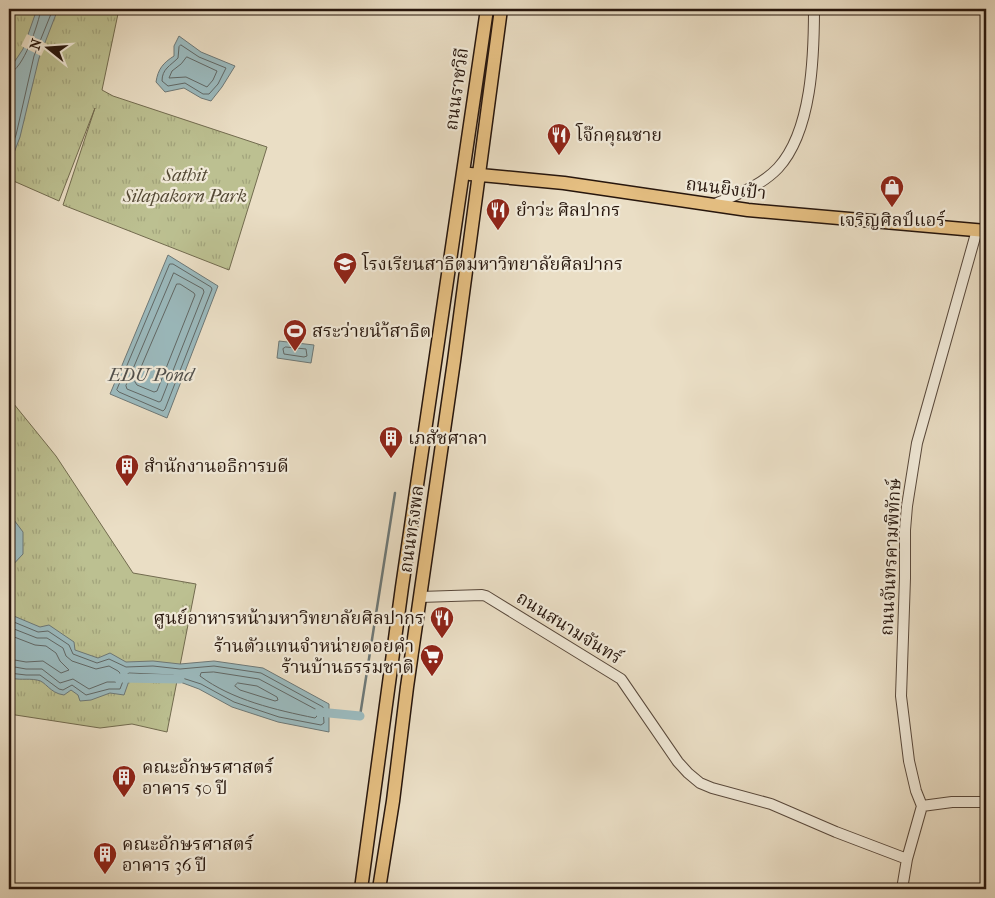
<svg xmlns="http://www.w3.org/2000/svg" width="995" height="898" font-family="'IM FELL French Canon','Noto Serif Thai',serif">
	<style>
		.park { fill: url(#park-tufts); stroke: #726b4f }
		.water { fill: #9bbabe; stroke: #6d7877 }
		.pier { fill: #eadec5 }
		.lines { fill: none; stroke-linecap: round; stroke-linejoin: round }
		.shore { stroke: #616866; stroke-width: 1 }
		.stream { stroke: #6d7877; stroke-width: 2.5 }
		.canal { stroke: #9bbabe; stroke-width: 9 }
		.minor-casing { stroke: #58483b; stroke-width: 12 }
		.major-casing { stroke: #27160d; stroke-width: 15 }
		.minor { stroke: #f1ead9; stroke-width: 10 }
		.major { stroke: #e5bf82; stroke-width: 12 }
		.labels { text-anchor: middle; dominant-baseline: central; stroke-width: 4.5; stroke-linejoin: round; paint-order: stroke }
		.street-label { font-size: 18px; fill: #27160d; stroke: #f1ead9 }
		.poi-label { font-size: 18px; fill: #27160d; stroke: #f1ead9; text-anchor: start }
		.park-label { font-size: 18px; font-style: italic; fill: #544935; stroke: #f1ead9 }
		.water-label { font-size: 19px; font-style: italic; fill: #504f4b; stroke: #f1ead9 }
	</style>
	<defs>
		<pattern id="park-tufts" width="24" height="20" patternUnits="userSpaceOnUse" patternTransform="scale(1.25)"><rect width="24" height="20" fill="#bcc091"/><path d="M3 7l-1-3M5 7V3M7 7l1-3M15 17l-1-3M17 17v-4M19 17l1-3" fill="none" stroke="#a2a47c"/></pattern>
	</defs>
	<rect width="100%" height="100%" fill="#eadec5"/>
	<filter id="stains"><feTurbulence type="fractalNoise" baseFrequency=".004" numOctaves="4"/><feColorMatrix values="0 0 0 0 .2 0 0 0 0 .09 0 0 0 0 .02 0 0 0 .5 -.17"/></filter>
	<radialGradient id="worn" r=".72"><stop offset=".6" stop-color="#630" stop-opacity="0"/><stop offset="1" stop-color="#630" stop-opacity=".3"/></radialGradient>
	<!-- park -->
	<path class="park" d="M 9,9 L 119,9 L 102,90 L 113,96 L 267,147 L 229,270 L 63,205 L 95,108 L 59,201 L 9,179 Z
		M 9,398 L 56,456 L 133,573 L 196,584 L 167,732 L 132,724 L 100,728 L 9,714 Z"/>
	<!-- water -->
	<path class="water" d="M 37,9 L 58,9 L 39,58 L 20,137 L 9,166 L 9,115 L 12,107 L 11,67 L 23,49 Z
		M 179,36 L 201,52 L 235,66 L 222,87 L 211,101 L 201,98 L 184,88 L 165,92 L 156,82 C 158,69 163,63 174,56 L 174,46 Z
		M 168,255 L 218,286 L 167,418 L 110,394 Z
		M 279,341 L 314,345 L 311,363 L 277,358 Z
		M 9,494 L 11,497 L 11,516 L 23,532 L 23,554 L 9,569 Z
		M 9,614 L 40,627 L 49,625 L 74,642 L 75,650 L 98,658 L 110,653 L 126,662 L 153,661 L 180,664 L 214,661 L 263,668 L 329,704 L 329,732 L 278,722 L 232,707 L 199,689 L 172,679 L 130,678 L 124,695 L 110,693 L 91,700 L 80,701 L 78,695 L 71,690 L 64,695 C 49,693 46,681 37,680 C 27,678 18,681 9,677 Z"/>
	<!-- pier -->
	<path class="pier" d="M 27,34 L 47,44 L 41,56 L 21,46 Z"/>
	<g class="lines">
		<!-- shore -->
		<path class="shore" d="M 181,45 L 199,57 L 226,68 L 218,84 L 209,94 L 203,94 L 185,83 L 168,86 L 162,81 C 162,69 170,66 178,58 L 179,47 Z
			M 187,57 L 217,71 L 213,80 L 207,87 L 186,77 L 169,78 L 172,71 L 181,64 Z
			M 9,73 C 23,71 39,22 41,9
			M 9,153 L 16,135 L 34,56 L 53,9
			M 170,264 L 173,264 L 211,287 L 212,289 L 165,409 L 163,411 L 119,392 L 117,390 Z
			M 174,273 L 203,289 L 204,292 L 161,401 L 159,402 L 127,389 L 126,386 Z
			M 177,284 L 180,284 L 194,293 L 195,295 L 157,391 L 154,392 L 137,385 L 135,382 Z
			M 286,347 L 306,349 L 307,356 L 304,357 L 284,354 L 283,349 Z
			M 9,620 L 38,632 L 48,631 L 69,645 L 73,654 L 97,663 L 109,659 L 126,667 L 153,666 L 180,669 L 214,666 L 261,673 L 323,707 L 324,723 L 321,725 L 279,717 L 234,702 L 201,684 L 173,675 L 129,673 L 125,676 L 120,689 L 109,689 L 86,695 L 72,685 L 63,690 L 59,689 L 40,675 L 26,675 L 9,673
			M 9,627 L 37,638 L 47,638 L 63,648 L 66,656 L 72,661 L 96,669 L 109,666 L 118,671 L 120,673 L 116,682 L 107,682 L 89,689 L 73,679 L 60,683 L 42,669 L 26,669 L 9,666
			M 9,635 L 35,645 L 46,646 L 56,653 L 60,661 L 69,670 L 61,673 L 43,661 L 26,662 L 9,659
			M 214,672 L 259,679 L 317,710 L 317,716 L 315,718 C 276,710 232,700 200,676 L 201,673 Z
			M 238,683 L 257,686 L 277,697 L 278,700 L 275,701 L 240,690 L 235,686 Z"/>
		<!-- stream -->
		<path class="stream" d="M 360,716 L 395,493"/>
		<!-- canal -->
		<path class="canal" d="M 118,678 L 180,679
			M 319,712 L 360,716"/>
		<!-- minor casing -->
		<g class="minor-casing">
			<path id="minor" d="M 715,204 C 737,194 761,186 778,168 C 812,131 814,56 814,9
				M 420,597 L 482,595 L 486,596 L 621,679 L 678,762 L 688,773 L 700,783 L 712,788 L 771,804 L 836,832 L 907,859
				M 922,806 L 952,802 L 986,802
				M 902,889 L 907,859 L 922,806 L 916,791 L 909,761 L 901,696 L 905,578 L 905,530 L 907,506 L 917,443 L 977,230"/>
		</g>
		<!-- major casing -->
		<g class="major-casing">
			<path id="major" d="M 470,174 L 564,183 L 748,210 L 986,231
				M 361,889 L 402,587 L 487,9
				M 379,889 L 393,801 L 407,687 L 454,361 L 501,9"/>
		</g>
		<!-- minor -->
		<use href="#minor" class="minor"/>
		<!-- major -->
		<use href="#major" class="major"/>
	</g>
	<!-- icons -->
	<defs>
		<g id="restaurant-pin" transform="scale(1.25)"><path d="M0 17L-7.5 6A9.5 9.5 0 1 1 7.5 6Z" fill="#8f2418" stroke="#f1ead9"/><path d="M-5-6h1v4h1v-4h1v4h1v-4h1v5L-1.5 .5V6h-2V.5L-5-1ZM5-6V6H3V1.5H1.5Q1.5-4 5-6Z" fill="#fff"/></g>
		<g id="shop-pin" transform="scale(1.25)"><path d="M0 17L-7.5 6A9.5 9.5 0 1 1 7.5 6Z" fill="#8f2418" stroke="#f1ead9"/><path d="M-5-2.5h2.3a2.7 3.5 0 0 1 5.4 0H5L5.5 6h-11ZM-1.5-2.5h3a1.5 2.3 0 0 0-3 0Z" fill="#fff"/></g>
		<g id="school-pin" transform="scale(1.25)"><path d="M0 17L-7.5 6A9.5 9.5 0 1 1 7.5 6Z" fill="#8f2418" stroke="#f1ead9"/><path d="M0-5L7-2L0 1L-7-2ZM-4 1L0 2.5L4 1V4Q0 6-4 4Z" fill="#fff"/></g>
		<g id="stadium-pin" transform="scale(1.25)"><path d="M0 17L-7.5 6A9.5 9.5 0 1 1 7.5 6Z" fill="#8f2418" stroke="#f1ead9"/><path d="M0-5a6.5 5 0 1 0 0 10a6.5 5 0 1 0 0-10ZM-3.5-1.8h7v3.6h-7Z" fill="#fff"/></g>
		<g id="building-pin" transform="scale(1.25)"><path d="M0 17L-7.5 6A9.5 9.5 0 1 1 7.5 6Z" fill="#8f2418" stroke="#f1ead9"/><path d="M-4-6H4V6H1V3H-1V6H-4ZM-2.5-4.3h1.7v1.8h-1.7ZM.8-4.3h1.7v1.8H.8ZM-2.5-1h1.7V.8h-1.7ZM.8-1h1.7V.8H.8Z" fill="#fff"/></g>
		<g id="supermarket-pin" transform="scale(1.25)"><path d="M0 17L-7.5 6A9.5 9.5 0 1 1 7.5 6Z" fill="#8f2418" stroke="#f1ead9"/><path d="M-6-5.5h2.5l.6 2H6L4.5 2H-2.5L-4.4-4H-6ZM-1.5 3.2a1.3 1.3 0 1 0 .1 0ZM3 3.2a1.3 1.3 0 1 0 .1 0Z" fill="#fff"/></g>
	</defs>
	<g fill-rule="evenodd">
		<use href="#restaurant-pin" x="559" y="135"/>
		<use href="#shop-pin" x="892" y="187"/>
		<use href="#restaurant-pin" x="498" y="210"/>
		<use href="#school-pin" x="345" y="264"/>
		<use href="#stadium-pin" x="295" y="331"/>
		<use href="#building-pin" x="391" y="438"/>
		<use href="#building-pin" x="127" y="466"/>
		<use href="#restaurant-pin" x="442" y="618"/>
		<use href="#supermarket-pin" x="432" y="656"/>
		<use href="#building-pin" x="124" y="777"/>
		<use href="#building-pin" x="105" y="854"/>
	</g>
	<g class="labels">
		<!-- street labels -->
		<g class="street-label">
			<text transform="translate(457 89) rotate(-82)">ถนนราชวิถี</text>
			<text transform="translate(726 189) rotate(7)">ถนนยิงเป้า</text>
			<text transform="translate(412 529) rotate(-82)">ถนนทรงพล</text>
			<text transform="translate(891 557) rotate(-87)">ถนนจันทรคามพิทักษ์</text>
			<text transform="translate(569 628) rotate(32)">ถนนสนามจันทร์</text>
		</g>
		<!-- poi labels -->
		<g class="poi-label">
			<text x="576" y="135">โจ๊กคุณชาย</text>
			<text x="516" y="210">ยำว่ะ ศิลปากร</text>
			<text x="892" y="220" text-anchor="middle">เจริญศิลป์แอร์</text>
			<text x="362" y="264">โรงเรียนสาธิตมหาวิทยาลัยศิลปากร</text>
			<text x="312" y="331">สระว่ายนำ้สาธิต</text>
			<text x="408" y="438">เภสัชศาลา</text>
			<text x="144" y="466">สำนักงานอธิการบดี</text>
			<text x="424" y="618" text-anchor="end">ศูนย์อาหารหน้ามหาวิทยาลัยศิลปากร</text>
			<text x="414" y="646" text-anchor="end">ร้านตัวแทนจำหน่ายดอยคำ<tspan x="414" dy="21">ร้านบ้านธรรมชาติ</tspan></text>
			<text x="142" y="767">คณะอักษรศาสตร์<tspan x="142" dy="21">อาคาร 50 ปี</tspan></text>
			<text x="122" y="844">คณะอักษรศาสตร์<tspan x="122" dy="21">อาคาร 36 ปี</tspan></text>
		</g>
		<!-- park labels -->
		<g class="park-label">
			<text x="185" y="175">Sathit<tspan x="185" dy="21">Silapakorn Park</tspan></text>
		</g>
		<!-- water labels -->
		<g class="water-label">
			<text x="151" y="375">EDU Pond</text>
		</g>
	</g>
	<!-- margin -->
	<rect width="995" height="898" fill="none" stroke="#eadec5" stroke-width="30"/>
	<rect x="10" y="10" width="975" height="878" fill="none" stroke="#27160d" stroke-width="2.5"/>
	<rect x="15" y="15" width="965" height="868" fill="none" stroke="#27160d"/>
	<!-- north arrow -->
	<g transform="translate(48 48) rotate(287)" stroke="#f1ead9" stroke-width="4" paint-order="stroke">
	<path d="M0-4L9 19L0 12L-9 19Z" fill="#27160d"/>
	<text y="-8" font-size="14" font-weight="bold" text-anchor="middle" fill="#27160d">N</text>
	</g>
	<rect width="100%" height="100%" filter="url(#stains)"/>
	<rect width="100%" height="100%" fill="url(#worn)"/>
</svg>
